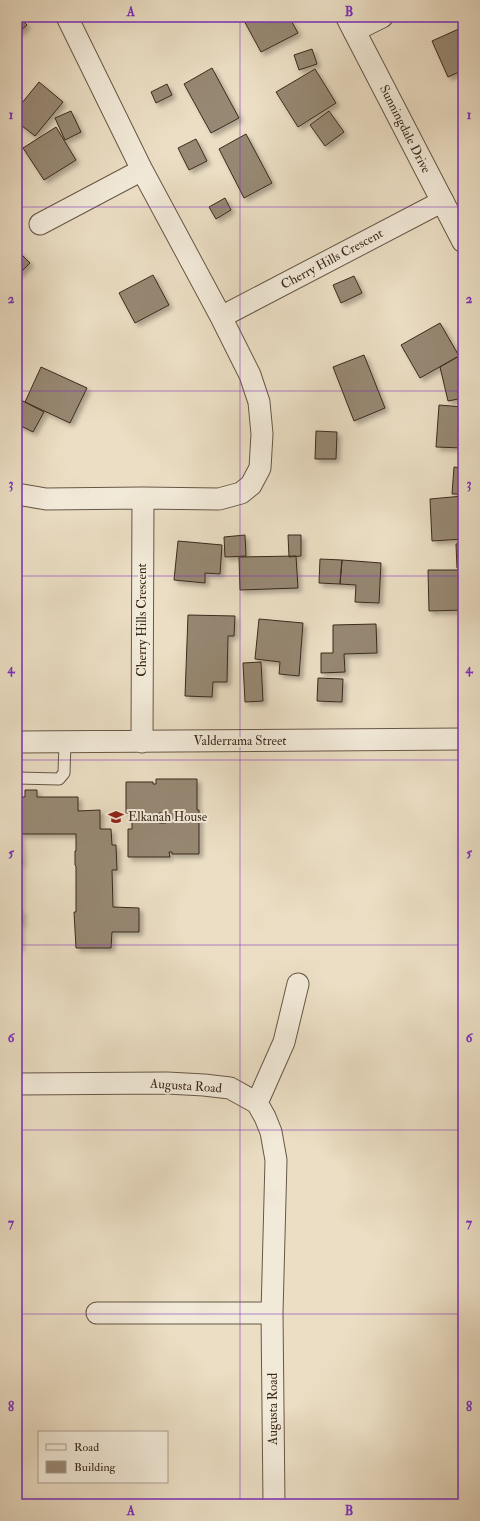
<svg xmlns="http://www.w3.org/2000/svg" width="480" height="1521" font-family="'IM FELL Double Pica',serif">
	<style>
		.building { fill: #978873; stroke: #3b2a1c; fill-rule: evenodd; filter: url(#shadow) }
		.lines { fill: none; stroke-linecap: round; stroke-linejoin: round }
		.service-casing { stroke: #675746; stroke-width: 13 }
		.minor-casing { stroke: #675746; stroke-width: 23 }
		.tertiary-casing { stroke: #675746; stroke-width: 24 }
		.service { stroke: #f2ead9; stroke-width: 11 }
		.minor { stroke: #f2ead9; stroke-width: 21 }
		.tertiary { stroke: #f2ead9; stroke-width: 22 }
		.grid { fill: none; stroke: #7b2cbf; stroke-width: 1; stroke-opacity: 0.55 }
		.labels { text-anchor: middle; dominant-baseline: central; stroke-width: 4; stroke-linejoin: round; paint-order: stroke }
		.street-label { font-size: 13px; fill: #3b2a1c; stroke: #f2ead9 }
		.poi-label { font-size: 13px; fill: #3b2a1c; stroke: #f2ead9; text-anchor: start }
		.neatline { fill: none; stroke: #7b2cbf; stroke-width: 1.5 }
		.grid-label { font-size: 13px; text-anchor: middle; font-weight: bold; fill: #7b2cbf }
	</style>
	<defs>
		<filter id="shadow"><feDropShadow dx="3.5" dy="3.5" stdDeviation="2" flood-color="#0004"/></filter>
	</defs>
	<rect width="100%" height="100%" fill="#ebdec4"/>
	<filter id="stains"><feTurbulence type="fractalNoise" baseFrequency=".005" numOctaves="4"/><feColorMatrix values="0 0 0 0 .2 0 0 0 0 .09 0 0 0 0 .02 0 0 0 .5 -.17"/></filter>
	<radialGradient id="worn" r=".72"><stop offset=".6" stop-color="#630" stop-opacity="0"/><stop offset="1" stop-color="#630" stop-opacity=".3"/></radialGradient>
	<!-- building -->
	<path class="building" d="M 17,17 L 19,17 L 27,25 L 17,34 Z
		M 242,17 L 289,17 L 298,33 L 261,52 Z
		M 463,27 L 463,70 L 448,77 L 432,41 Z
		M 312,49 L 317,64 L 299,70 L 294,55 Z
		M 212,68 L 239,118 L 211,133 L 184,84 Z
		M 315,69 L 336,103 L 298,127 L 276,92 Z
		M 39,82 L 63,102 L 35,136 L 17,122 L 17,109 Z
		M 167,84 L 172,95 L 156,103 L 151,92 Z
		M 71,111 L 81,132 L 65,140 L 55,118 Z
		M 329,111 L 344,132 L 325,146 L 310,125 Z
		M 56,127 L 76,160 L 44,180 L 23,148 Z
		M 246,134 L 272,183 L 244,198 L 219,149 Z
		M 196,139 L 207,161 L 189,170 L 178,148 Z
		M 225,198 L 231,210 L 216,219 L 209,207 Z
		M 17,250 L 30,263 L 17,276 Z
		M 153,275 L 169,305 L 135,323 L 119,293 Z
		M 354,276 L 362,293 L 341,303 L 333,285 Z
		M 440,323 L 459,356 L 420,378 L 401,345 Z
		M 364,355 L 385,408 L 354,421 L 333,367 Z
		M 459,356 L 463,377 L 463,398 L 448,401 L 440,367 Z
		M 41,367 L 87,388 L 70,423 L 25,402 Z
		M 17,398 L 44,412 L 33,432 L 17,424 Z
		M 439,405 L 463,407 L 463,448 L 436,447 Z
		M 316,431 L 337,432 L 336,459 L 315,459 Z
		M 454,467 L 463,468 L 463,494 L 452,494 Z
		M 463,496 L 463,539 L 432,541 L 430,499 Z
		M 245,535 L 246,556 L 225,557 L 224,537 Z
		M 288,535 L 301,535 L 301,556 L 289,557 Z
		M 178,541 L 222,545 L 220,574 L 205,573 L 205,583 L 174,580 Z
		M 463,543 L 463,567 L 457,568 L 456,544 Z
		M 296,556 L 298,588 L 240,590 L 239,557 Z
		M 320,559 L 342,560 L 340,584 L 319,583 Z
		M 342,560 L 381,563 L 379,603 L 355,602 L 356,585 L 340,584 Z
		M 428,570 L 463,570 L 463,610 L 429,611 Z
		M 188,615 L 235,616 L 234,636 L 228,636 L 227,682 L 213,682 L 212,697 L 185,696 Z
		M 259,619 L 303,623 L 299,676 L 279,674 L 280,662 L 255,659 Z
		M 376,624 L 377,653 L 344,654 L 345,672 L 321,673 L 321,653 L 333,653 L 333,625 Z
		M 261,662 L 263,701 L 245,702 L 243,663 Z
		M 318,678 L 343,679 L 342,702 L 317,701 Z
		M 156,779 L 197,779 L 197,810 L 199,810 L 199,854 L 172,854 L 172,852 L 169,852 L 170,857 L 128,857 L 128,829 L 132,829 L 132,822 L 129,822 L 129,813 L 126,813 L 126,782 L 153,782 L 153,784 L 156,784 ZM 159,813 L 166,813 L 166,823 L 159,823 Z
		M 25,790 L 37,790 L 37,797 L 78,797 L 78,811 L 100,810 L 100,829 L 111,829 L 112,845 L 116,845 L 117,870 L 112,870 L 113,907 L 139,908 L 139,932 L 112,932 L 111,948 L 76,948 L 74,912 L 76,912 L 76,866 L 75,865 L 75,851 L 76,851 L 76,834 L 20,834 L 22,864 L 20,864 L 20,910 L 22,910 L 22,924 L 20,924 L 20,948 L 17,948 L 17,809 L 18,809 L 19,797 L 25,797 Z"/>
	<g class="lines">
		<!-- service casing -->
		<g class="service-casing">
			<path id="service" d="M 17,778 L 59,779 L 64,773 L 65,742"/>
		</g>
		<!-- minor casing -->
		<g class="minor-casing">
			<path id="minor" d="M 354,31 L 382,17
				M 40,224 L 142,170
				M 221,317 L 443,201
				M 17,494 L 46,499 L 143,498 L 219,499 L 241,493 L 251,485 L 260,468 L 262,434 L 259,402 L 250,375 L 221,317 L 142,170 L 67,17
				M 17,742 L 463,739
				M 142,742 L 143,498
				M 17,1084 L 167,1083 L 204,1085 L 230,1088 L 257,1103 L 265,1117 L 271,1132 L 276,1160 L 272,1313 L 274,1504
				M 257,1103 L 284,1042 L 298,984
				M 97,1313 L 272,1313"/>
		</g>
		<!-- tertiary casing -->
		<g class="tertiary-casing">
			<path id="tertiary" d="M 347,17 L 463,241"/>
		</g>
		<!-- service -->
		<use href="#service" class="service"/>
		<!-- minor -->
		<use href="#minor" class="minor"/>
		<!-- tertiary -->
		<use href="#tertiary" class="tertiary"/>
	</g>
	<!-- grid -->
	<path class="grid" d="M 240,17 L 240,1504M 17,207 L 463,207M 17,391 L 463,391M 17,576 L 463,576M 17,760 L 463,760M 17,945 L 463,945M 17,1130 L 463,1130M 17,1314 L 463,1314"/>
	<!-- icons -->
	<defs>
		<g id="school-bare" transform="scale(1.2)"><path d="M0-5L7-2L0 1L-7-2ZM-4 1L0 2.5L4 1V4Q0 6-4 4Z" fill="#8f2418" stroke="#f2ead9" stroke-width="2.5" paint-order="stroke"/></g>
	</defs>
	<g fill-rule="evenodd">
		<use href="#school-bare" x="116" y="817"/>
	</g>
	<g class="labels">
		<!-- street labels -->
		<g class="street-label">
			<text transform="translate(405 129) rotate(63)">Sunningdale Drive</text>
			<text transform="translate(332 259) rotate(-28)">Cherry Hills Crescent</text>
			<text transform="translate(142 620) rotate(-90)">Cherry Hills Crescent</text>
			<text x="240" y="741">Valderrama Street</text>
			<text transform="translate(186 1086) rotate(4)">Augusta Road</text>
			<text transform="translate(273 1409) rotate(-90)">Augusta Road</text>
		</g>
		<!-- poi labels -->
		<g class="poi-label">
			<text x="128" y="817">Elkanah House</text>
		</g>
	</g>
	<!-- margin -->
	<rect width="480" height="1521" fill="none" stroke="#ebdec4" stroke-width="44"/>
	<!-- legend -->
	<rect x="38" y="1431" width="130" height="52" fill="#f2ead9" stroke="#a99d8d"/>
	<rect x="46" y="1444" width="20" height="6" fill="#f2ead9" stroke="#a99d8d"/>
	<text x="74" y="1451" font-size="12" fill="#3b2a1c">Road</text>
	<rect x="46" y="1461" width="20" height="12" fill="#978873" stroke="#a99d8d"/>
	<text x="74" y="1471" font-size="12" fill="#3b2a1c">Building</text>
	<rect x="22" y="22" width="436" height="1477" class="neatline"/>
	<g class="grid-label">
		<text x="131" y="16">A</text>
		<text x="349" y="16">B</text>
		<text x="11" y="119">1</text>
		<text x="469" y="119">1</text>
		<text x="11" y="303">2</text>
		<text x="469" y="303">2</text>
		<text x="11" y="488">3</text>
		<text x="469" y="488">3</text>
		<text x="11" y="673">4</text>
		<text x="469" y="673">4</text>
		<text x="11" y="857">5</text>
		<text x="469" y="857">5</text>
		<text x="11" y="1042">6</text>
		<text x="469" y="1042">6</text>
		<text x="11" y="1227">7</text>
		<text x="469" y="1227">7</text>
		<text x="11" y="1411">8</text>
		<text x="469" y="1411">8</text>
		<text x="131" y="1515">A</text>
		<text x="349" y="1515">B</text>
	</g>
	<rect width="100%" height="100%" filter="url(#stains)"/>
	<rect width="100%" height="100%" fill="url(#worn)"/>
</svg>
